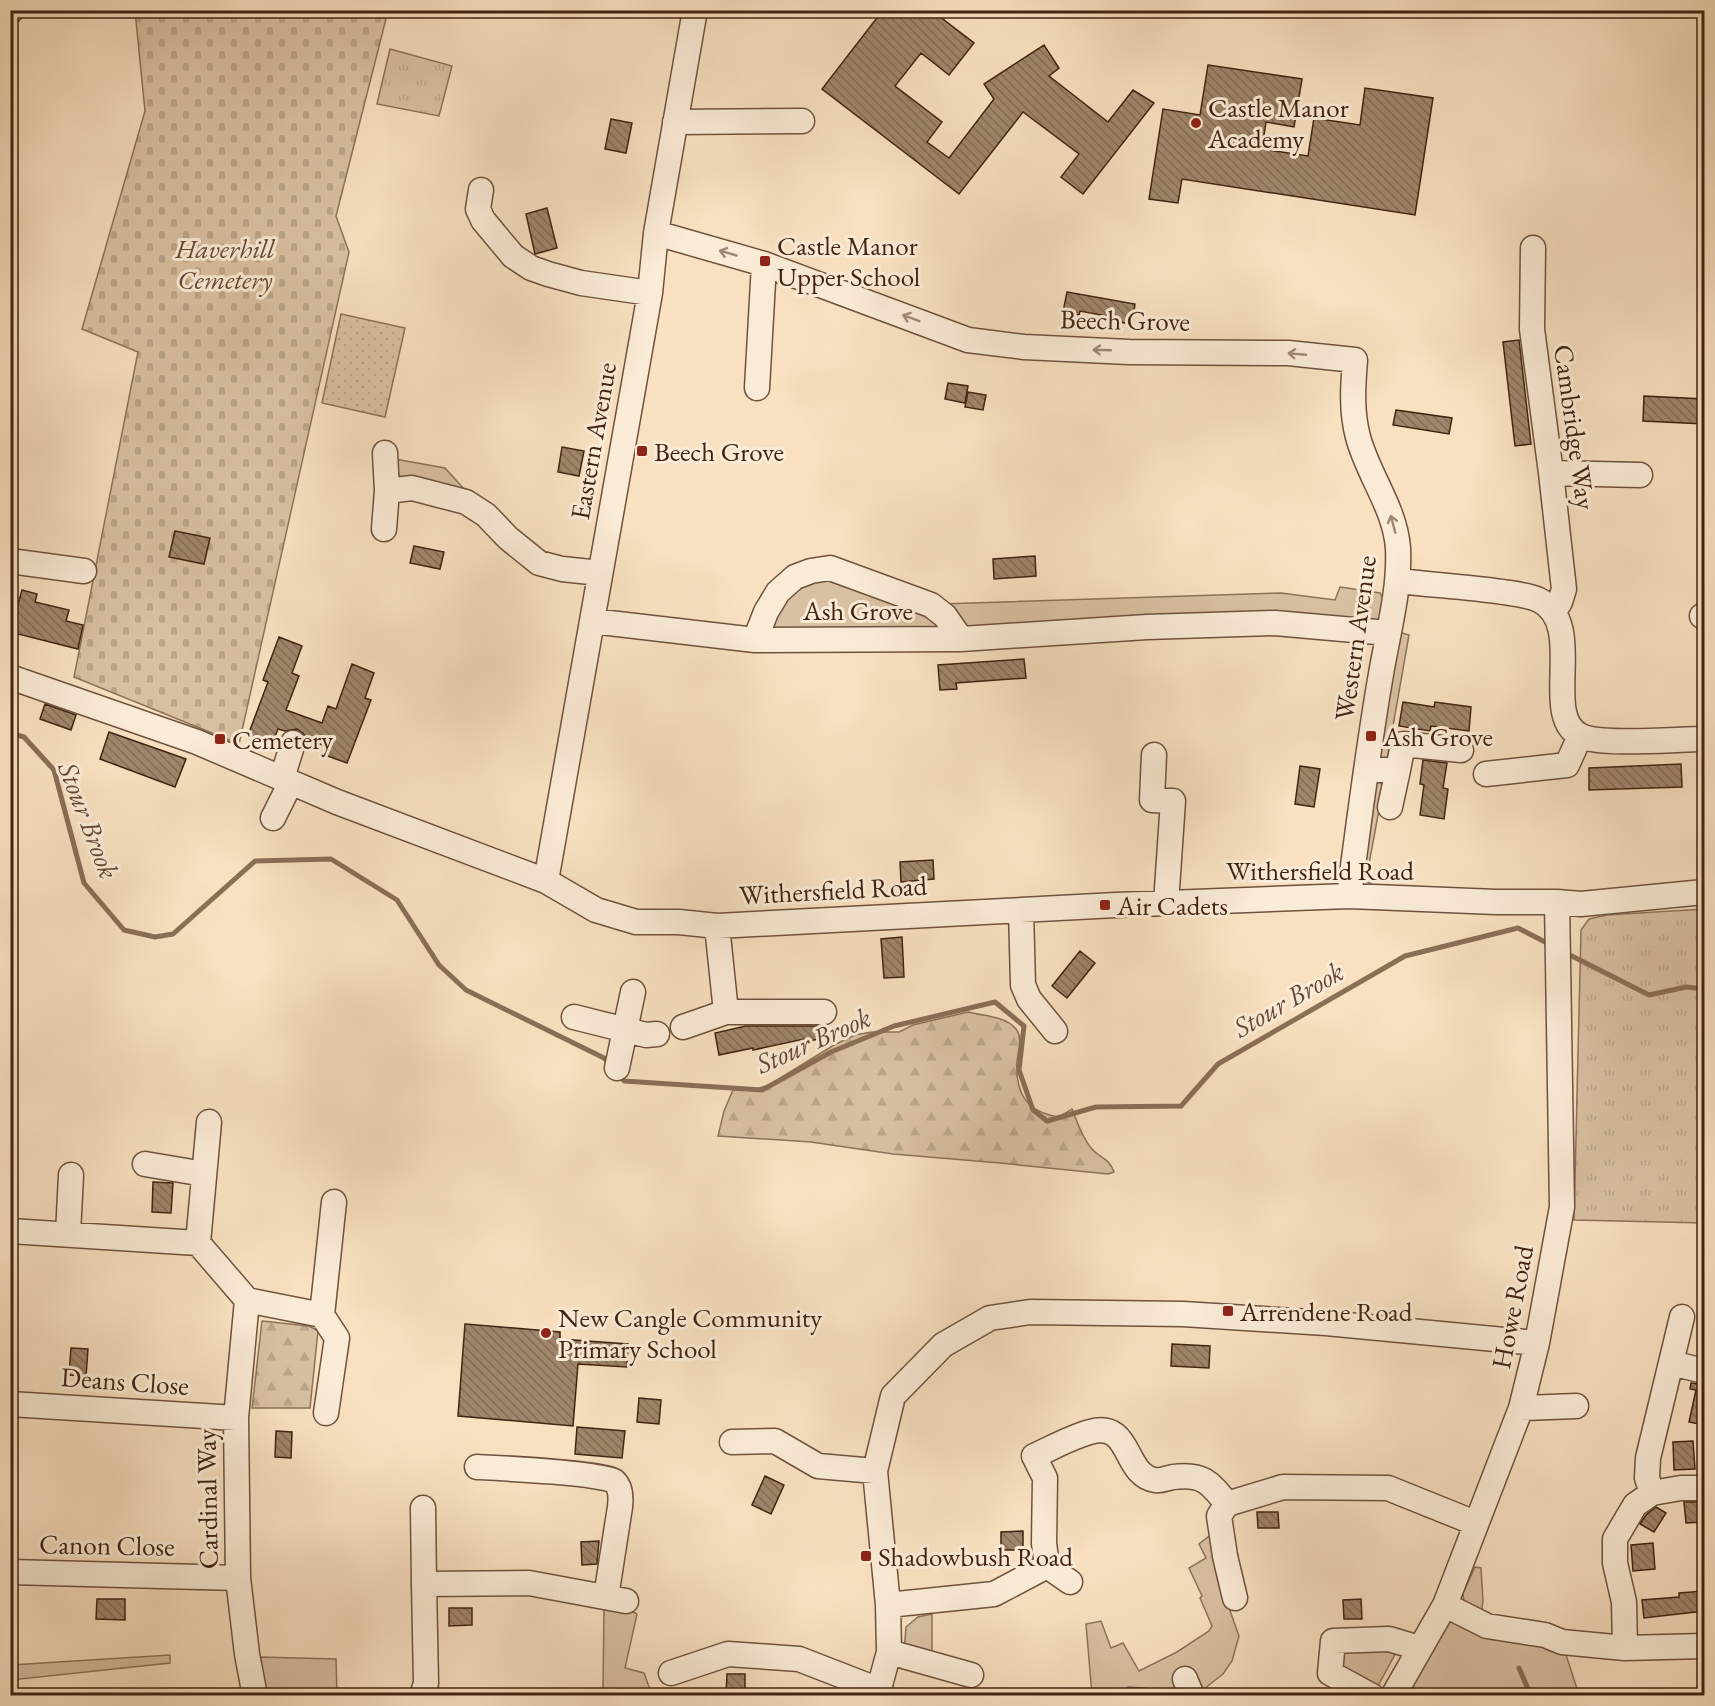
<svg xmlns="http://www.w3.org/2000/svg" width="1715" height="1706" font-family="'EB Garamond',serif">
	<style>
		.grass { fill: #d9c0a2; stroke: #8d725a; stroke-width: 1.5 }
		.forest { fill: url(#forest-firs); stroke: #8d725a; stroke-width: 1.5 }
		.cemetery { fill: url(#cemetery-stones); stroke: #8d725a; stroke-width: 1.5 }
		.park { fill: url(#park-tufts); stroke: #8d725a; stroke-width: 1.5 }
		.garden { fill: url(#garden-dots); stroke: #8d725a; stroke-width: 1.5 }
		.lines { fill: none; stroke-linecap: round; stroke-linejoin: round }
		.stream { stroke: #8a6e56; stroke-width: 5 }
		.building { fill: url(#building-back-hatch); stroke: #412311; stroke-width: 1.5 }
		.minor-casing { stroke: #6f523d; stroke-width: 27 }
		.minor { stroke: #faebd6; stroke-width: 24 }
		.oneway { stroke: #9e8774 }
		.poi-dot { fill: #8f2418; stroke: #faebd6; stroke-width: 2 }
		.labels { text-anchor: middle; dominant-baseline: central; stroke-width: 6; stroke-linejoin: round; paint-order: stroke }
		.poi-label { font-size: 27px; fill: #412311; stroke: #faebd6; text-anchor: start }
		.park-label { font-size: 27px; font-style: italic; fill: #674a35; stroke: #faebd6 }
		.street-label { font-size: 27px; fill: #412311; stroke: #faebd6 }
		.water-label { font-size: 28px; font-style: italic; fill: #654834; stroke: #faebd6 }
	</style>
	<defs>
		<pattern id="forest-firs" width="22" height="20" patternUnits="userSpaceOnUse" patternTransform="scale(1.5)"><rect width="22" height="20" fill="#d9c0a2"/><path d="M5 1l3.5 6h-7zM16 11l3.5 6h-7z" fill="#bba58a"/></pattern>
		<pattern id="cemetery-stones" width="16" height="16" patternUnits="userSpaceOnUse" patternTransform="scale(1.5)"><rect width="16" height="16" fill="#d9c0a2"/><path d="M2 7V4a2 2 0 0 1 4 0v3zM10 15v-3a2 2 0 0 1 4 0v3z" fill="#bba58a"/></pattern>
		<pattern id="park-tufts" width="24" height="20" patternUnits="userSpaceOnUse" patternTransform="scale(1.5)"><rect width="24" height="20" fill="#d9c0a2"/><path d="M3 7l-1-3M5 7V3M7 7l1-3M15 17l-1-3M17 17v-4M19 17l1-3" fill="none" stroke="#bba58a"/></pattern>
		<pattern id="garden-dots" width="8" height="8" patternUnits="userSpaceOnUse" patternTransform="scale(1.5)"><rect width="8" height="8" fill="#d9c0a2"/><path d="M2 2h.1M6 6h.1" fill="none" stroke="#bba58a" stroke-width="1.8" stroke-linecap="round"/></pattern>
		<pattern id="building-back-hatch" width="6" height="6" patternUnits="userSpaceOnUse" patternTransform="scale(1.5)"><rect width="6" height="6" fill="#a0856c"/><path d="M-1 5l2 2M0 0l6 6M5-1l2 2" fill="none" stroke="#846c57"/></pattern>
	</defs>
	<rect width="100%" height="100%" fill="#f8e0c0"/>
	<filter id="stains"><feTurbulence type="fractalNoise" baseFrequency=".00333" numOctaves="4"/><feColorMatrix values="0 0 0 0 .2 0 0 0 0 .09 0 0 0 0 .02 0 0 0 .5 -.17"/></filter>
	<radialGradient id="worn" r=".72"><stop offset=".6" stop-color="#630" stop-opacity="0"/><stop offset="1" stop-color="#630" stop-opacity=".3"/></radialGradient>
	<!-- grass -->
	<path class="grass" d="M 395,459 L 445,468 L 474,500 L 401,478 L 397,471 Z
		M 829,573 L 939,619 L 939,628 L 769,630 L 794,584 Z
		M 1340,587 L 1380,593 L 1387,606 L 1378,629 L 967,631 L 941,604 L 1281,593 L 1335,600 Z
		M 1399,632 L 1409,635 L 1387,760 L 1374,758 Z
		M 1376,780 L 1380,781 L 1383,788 L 1369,864 L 1371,883 L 1361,882 Z
		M 1217,1530 L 1228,1605 L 1239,1636 L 1232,1661 L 1223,1674 L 1204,1689 L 1190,1670 L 1175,1695 L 1165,1695 L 1145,1688 L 1128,1687 L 1119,1695 L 1092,1695 L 1086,1624 L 1101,1621 L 1111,1648 L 1123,1643 L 1139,1671 L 1177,1652 L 1209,1631 L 1212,1626 L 1200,1598 L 1202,1596 L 1189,1568 L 1206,1558 L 1199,1544 Z
		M 1475,1567 L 1481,1568 L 1483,1600 L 1481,1616 L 1464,1603 L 1463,1593 Z
		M 1445,1605 L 1562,1642 L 1579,1695 L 1393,1696 Z
		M 604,1609 L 632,1611 L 637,1614 L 625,1668 L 644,1673 L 652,1695 L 597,1696 L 603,1687 Z
		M 932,1614 L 932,1659 L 904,1653 L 906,1627 L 918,1617 Z
		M 1335,1643 L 1399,1647 L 1373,1695 L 1332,1672 Z
		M 170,1655 L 170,1663 L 11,1680 L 11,1665 Z
		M 259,1657 L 336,1659 L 337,1695 L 265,1695 Z"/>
	<!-- forest -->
	<path class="forest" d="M 968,1012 C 982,1015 1007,1017 1016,1029 C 1023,1038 1018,1051 1017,1061 C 1015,1093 1026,1112 1059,1117 L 1072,1109 C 1077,1122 1082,1137 1091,1148 C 1100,1159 1108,1156 1114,1172 L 1108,1174 L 1000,1163 L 893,1154 L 811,1142 L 718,1136 L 724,1111 L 733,1090 L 753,1090 L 769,1085 L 834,1045 L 855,1035 L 872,1032 L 899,1032 L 913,1025 Z
		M 262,1321 L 309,1326 L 318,1331 L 310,1408 L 252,1408 Z"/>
	<!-- cemetery -->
	<path class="cemetery" d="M 135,11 L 388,11 L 336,216 L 349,252 L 239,744 L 74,677 L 138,352 L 82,329 L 145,111 Z"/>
	<!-- park -->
	<path class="park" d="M 390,49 L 452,66 L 439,116 L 377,104 Z
		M 1704,909 L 1704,1223 L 1574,1220 L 1581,930 L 1589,919 L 1607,915 Z"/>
	<!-- garden -->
	<path class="garden" d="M 341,314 L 405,328 L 385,417 L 322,403 Z"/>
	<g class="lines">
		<!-- stream -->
		<path class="stream" d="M 10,733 L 24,737 L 54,770 L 84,883 L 124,930 L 155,937 L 173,934 L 255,861 L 331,859 L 397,900 L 439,965 L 466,990 L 604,1058 L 611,1065
			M 1564,952 L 1649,995 L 1686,987 L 1704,989
			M 619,1075 L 624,1081 L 762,1090 L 831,1052 L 894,1026 L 995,1002 L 1024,1026 L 1019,1070 L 1033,1110 L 1047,1121 L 1096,1107 L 1181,1106 L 1218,1064 L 1405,956 L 1518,928 L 1551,945
			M 1519,1668 L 1531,1696"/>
	</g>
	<!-- building -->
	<path class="building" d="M 883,10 L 931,10 L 974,43 L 949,75 L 921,53 L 895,86 L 942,122 L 927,142 L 949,158 L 994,99 L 984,84 L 1044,45 L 1059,68 L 1049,76 L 1108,122 L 1133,90 L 1154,103 L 1083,194 L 1061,177 L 1079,154 L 1023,112 L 959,194 L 822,89 Z
		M 1208,65 L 1302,79 L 1294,127 L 1266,122 L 1262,149 L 1308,156 L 1314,118 L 1360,125 L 1365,88 L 1433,98 L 1415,215 L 1182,179 L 1178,203 L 1149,199 L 1163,109 L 1200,115 Z
		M 611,119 L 632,123 L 626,153 L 605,149 Z
		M 547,208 L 557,248 L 535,254 L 526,214 Z
		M 1067,292 L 1135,304 L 1132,324 L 1118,322 L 1118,318 L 1080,311 L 1079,315 L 1063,312 Z
		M 1519,340 L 1531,444 L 1515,446 L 1503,342 Z
		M 948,383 L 968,386 L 965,403 L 945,399 Z
		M 968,392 L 986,395 L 983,410 L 965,407 Z
		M 1644,396 L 1704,399 L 1704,424 L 1643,421 Z
		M 1396,410 L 1452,418 L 1449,434 L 1393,425 Z
		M 562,447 L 584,451 L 579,476 L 558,472 Z
		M 175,531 L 210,538 L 204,564 L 169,557 Z
		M 414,546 L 444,552 L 440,569 L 410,563 Z
		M 1035,556 L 1036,576 L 994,579 L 993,559 Z
		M 22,590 L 37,594 L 35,602 L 69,610 L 66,621 L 83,625 L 78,649 L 10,632 L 10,606 L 17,608 Z
		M 279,637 L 302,646 L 292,673 L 299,676 L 286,710 L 322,723 L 328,706 L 336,709 L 352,664 L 374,673 L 365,698 L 371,700 L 347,763 L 325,755 L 328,747 L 307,739 L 303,733 L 297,729 L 285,731 L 278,729 L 271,746 L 247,738 L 268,682 L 263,680 Z
		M 1024,659 L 1026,678 L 956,683 L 957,689 L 940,690 L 938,665 Z
		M 1403,702 L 1434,707 L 1435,702 L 1471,707 L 1469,731 L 1431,726 L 1430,731 L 1399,726 Z
		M 45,704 L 76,715 L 71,730 L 40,719 Z
		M 109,732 L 186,759 L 175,787 L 100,759 Z
		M 1423,760 L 1447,763 L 1443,788 L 1448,789 L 1444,819 L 1420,815 L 1424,785 L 1420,784 Z
		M 1681,764 L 1682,787 L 1589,790 L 1589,768 Z
		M 1300,766 L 1320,769 L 1314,807 L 1295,804 Z
		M 933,860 L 934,879 L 901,882 L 900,862 Z
		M 902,937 L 904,977 L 884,978 L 881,939 Z
		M 1080,951 L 1095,963 L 1067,998 L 1052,986 Z
		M 746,1026 L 817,1026 L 819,1039 L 805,1042 L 804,1039 L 753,1050 L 753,1048 L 719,1055 L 715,1033 Z
		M 153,1182 L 173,1183 L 171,1213 L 152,1212 Z
		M 465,1324 L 560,1332 L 560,1339 L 628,1344 L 627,1367 L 578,1364 L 573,1426 L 458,1416 Z
		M 1172,1344 L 1210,1346 L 1209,1368 L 1171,1366 Z
		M 71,1348 L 88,1349 L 86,1376 L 69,1375 Z
		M 1691,1383 L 1704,1385 L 1704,1425 L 1689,1422 L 1696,1390 L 1690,1389 Z
		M 639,1398 L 661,1400 L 659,1424 L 637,1422 Z
		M 577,1427 L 625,1431 L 622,1458 L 575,1454 Z
		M 276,1431 L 292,1432 L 291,1458 L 275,1457 Z
		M 1693,1441 L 1695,1469 L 1674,1470 L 1673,1442 Z
		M 765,1476 L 784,1485 L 771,1514 L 752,1505 Z
		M 1684,1502 L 1704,1502 L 1704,1522 L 1686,1523 Z
		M 1656,1507 L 1666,1513 L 1654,1532 L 1640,1524 L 1646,1515 Z
		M 1257,1512 L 1278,1512 L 1279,1528 L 1258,1528 Z
		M 1023,1531 L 1023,1550 L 1001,1550 L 1001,1532 Z
		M 599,1541 L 597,1564 L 582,1565 L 581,1542 Z
		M 1653,1543 L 1655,1569 L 1633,1571 L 1631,1545 Z
		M 1704,1591 L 1704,1611 L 1644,1618 L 1642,1600 L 1679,1597 L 1679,1593 Z
		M 97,1599 L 125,1599 L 125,1620 L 96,1619 Z
		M 1361,1599 L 1362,1619 L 1344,1619 L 1343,1600 Z
		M 449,1608 L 472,1608 L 472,1625 L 449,1626 Z
		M 727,1674 L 745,1674 L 745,1695 L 726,1695 Z"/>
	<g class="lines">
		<!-- minor casing -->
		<g class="minor-casing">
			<path id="minor" d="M 10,12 L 11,10
				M 675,122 L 802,121
				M 481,190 L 478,209 L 483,220 L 513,256 L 531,268 L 548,274 L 581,283 L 650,293
				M 656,233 L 764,264 L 968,340 L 1024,347 L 1129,352 L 1288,353 L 1355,360 C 1353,385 1351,411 1358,437 C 1368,475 1395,508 1398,548 C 1400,591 1388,632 1381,674 C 1368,748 1359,822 1349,896
				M 1533,248 L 1532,329 L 1551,473 L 1564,589 L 1560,602 L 1554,611
				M 757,388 L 764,264
				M 1551,473 L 1640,475
				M 387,491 L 412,488 L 466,502 L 486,515 L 508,538 L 539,563 L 562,569 L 600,573
				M 384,529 L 387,491 L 385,453
				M 10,561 L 84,571
				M 1398,581 C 1433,585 1468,587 1503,592 C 1515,594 1528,595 1539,600 C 1588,624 1539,717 1581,736 C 1602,746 1677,739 1704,739
				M 1702,616 L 1704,616
				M 592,621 L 755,640 L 961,639 L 1147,627 L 1275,623 L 1388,633
				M 755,640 L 766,612 L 778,592 L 795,577 L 811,571 L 830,568 L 931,605 L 945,616 L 961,639
				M 10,677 L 197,742 L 337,802 L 546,881 L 596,910 L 636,922 L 679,922 L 717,926 L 1116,905 L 1322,897 L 1349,896 L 1496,902 L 1557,902 L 1581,904 L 1704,892
				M 1154,755 L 1152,800 L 1173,801 L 1166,903
				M 1367,770 L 1398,770 L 1403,744 L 1461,750
				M 1486,774 L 1567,765 L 1580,736
				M 282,778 L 293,743
				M 1390,807 L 1398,770
				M 273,818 L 291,782
				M 546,881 L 650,293 L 656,233 L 695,10
				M 1021,910 L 1023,985 L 1029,999 L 1055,1031
				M 717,926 L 726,1012 L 824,1012
				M 574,1017 L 646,1035 L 657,1034
				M 683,1027 L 726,1012
				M 617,1068 L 633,992
				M 209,1122 L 198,1243 L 247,1300 L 322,1315 L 337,1338 L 326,1413
				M 145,1164 L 204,1174
				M 10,1231 L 198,1243
				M 68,1234 L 71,1175
				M 247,1300 L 236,1418 L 238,1578 L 247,1654 L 255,1696
				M 322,1315 L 334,1202
				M 1671,1363 L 1704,1371
				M 10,1404 L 236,1418
				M 1521,1408 L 1576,1406
				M 732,1442 L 775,1441 L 818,1466 L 875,1471
				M 477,1467 C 497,1468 604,1473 614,1481 C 621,1487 621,1498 620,1507 L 606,1597
				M 1652,1493 L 1647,1478 L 1648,1458 L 1682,1317
				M 1227,1504 L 1283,1487 L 1388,1488 L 1475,1523
				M 423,1508 L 424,1584
				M 10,1572 L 238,1578
				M 1070,1582 L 1047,1566 L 1044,1543 L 1045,1478 L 1034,1456 C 1052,1448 1071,1437 1090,1432 C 1132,1420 1123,1475 1155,1480 C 1161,1481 1167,1478 1173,1477 C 1202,1473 1210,1482 1227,1504 L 1219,1516 L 1225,1556 L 1235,1598
				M 888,1605 L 994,1594 L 1047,1566
				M 1445,1605 L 1487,1626 L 1545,1635 L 1562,1642 L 1625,1648 L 1704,1646
				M 1625,1648 L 1624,1602 L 1615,1563 L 1615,1539 L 1635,1505 L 1652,1493 L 1681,1488 L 1704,1488
				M 889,1652 L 971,1675
				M 671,1673 L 728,1654 L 799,1659 L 879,1690
				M 1185,1679 L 1192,1696
				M 422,1696 L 426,1683 L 424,1584 L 529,1583 L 626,1601
				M 877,1696 L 889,1652 L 888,1605 L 875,1471 L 893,1396 L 943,1345 L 990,1318 L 1030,1312 L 1183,1314 L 1326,1323 L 1537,1343
				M 1372,1696 L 1330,1673 L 1333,1641 L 1389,1639 L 1419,1648
				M 1393,1696 L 1445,1605 L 1521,1408 L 1537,1343 L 1562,1207 L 1557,902"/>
		</g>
		<!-- minor -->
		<use href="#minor" class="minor"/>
	</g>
	<!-- one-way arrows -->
	<defs><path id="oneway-shaft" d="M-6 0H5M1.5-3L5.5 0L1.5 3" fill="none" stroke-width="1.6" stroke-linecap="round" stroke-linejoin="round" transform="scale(1.5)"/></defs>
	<g class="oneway">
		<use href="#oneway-shaft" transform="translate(728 253) rotate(-164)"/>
		<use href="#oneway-shaft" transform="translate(911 318) rotate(-159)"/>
		<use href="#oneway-shaft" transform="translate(1102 350) rotate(-178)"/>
		<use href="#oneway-shaft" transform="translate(1297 354) rotate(-175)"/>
		<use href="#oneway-shaft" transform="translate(1393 524) rotate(-105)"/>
	</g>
	<!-- markers -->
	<g class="poi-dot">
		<circle cx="1196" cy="123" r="6"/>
		<rect x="759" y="255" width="12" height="12" rx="3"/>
		<rect x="636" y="445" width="12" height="12" rx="3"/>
		<rect x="1365" y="730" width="12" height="12" rx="3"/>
		<rect x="214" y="733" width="12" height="12" rx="3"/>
		<rect x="1099" y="899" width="12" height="12" rx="3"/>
		<rect x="1222" y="1305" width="12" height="12" rx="3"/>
		<circle cx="546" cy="1333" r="6"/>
		<rect x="860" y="1550" width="12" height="12" rx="3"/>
	</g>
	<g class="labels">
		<!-- poi labels -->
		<g class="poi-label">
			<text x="1208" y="107">Castle Manor<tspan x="1208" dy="31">Academy</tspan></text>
			<text x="777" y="245">Castle Manor<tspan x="777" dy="31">Upper School</tspan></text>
			<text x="654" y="451">Beech Grove</text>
			<text x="1383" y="736">Ash Grove</text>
			<text x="232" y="739">Cemetery</text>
			<text x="1117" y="905">Air Cadets</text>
			<text x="1240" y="1311">Arrendene Road</text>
			<text x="558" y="1317">New Cangle Community<tspan x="558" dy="31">Primary School</tspan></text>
			<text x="878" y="1556">Shadowbush Road</text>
		</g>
		<!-- park labels -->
		<g class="park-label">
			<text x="225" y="248">Haverhill<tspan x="225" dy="31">Cemetery</tspan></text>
		</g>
		<!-- street labels -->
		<g class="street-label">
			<text transform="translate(1125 320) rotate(1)">Beech Grove</text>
			<text transform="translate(1575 427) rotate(82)">Cambridge Way</text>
			<text transform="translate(593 441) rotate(-80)">Eastern Avenue</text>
			<text x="858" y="610">Ash Grove</text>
			<text transform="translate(1355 638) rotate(-82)">Western Avenue</text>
			<text x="1320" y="870">Withersfield Road</text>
			<text transform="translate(833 890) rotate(-3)">Withersfield Road</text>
			<text transform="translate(1512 1307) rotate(-79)">Howe Road</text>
			<text transform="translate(125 1381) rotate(4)">Deans Close</text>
			<text transform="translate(207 1499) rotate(-91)">Cardinal Way</text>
			<text transform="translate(107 1545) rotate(1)">Canon Close</text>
		</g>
		<!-- water labels -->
		<g class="water-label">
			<text transform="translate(89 820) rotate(69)">Stour Brook</text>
			<text transform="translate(1288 999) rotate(-30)">Stour Brook</text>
			<text transform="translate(813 1040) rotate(-24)">Stour Brook</text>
		</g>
	</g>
	<!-- margin -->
	<rect width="1715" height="1706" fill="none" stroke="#f8e0c0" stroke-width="36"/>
	<rect x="12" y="12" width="1691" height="1682" fill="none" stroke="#412311" stroke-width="3"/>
	<rect x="18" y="18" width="1679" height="1670" fill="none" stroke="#412311" stroke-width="1.5"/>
	<rect width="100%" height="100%" filter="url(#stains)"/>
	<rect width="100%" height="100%" fill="url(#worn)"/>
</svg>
